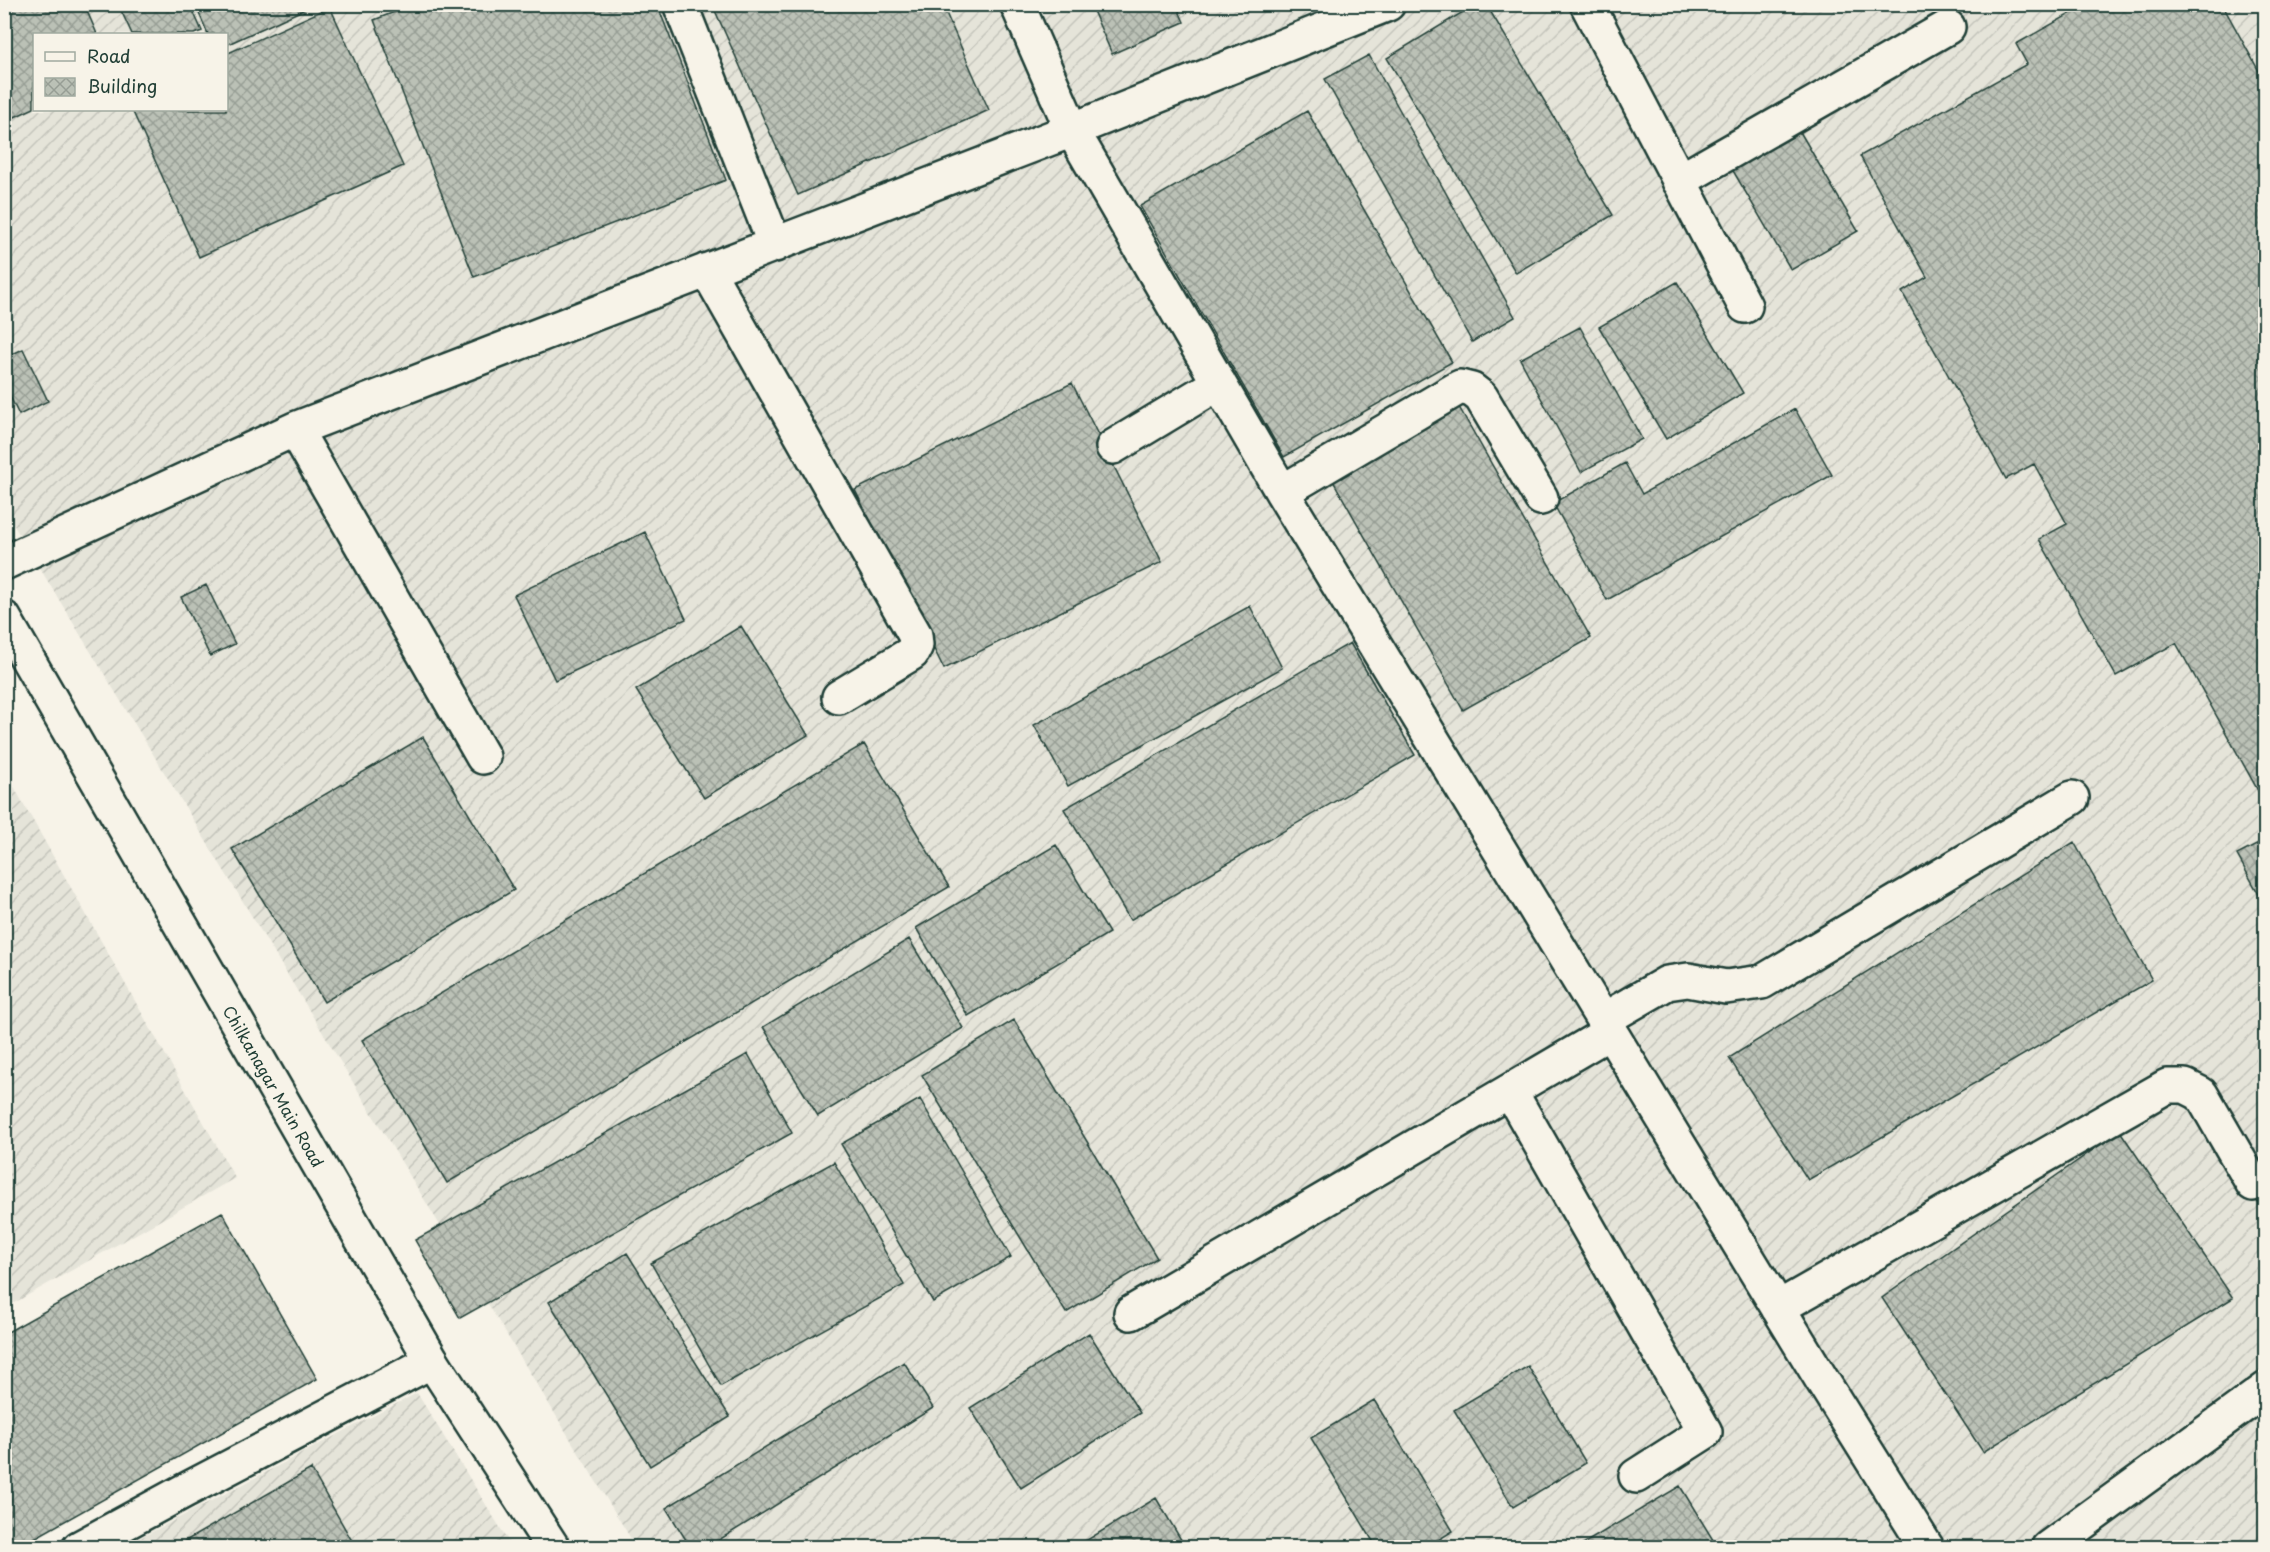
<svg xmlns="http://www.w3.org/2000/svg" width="2270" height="1552" font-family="'Playpen Sans',sans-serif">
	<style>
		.industrial { fill: url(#industrial-furrows); fill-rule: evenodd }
		.building { fill: url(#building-cross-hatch); stroke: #1f3d34; stroke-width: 1.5 }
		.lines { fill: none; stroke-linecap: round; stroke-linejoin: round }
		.minor-casing { stroke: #1f3d34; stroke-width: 38 }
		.major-casing { stroke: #1f3d34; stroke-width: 38 }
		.minor { stroke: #f7f3e8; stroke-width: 33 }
		.major { stroke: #f7f3e8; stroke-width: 33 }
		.labels { text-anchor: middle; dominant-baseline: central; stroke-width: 6; stroke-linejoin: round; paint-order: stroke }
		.street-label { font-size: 16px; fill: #1f3d34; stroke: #f7f3e8 }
	</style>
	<defs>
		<pattern id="industrial-furrows" width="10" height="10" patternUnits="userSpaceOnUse" patternTransform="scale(1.5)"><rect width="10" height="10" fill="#e5e4d9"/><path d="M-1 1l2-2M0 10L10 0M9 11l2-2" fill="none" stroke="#c4c4bb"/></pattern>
		<pattern id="building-cross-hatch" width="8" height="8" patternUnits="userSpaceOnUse" patternTransform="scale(1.5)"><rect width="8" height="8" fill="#bbc1b6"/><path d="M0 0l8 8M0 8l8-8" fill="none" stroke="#979e95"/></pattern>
	</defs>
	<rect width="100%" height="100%" fill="#f7f3e8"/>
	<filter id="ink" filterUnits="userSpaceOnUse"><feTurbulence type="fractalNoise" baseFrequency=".0167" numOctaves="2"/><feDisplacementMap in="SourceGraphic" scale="12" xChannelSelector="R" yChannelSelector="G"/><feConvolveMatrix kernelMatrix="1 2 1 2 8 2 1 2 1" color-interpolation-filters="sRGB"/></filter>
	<g filter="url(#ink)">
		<!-- industrial -->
		<path class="industrial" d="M 5,5 L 2265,5 L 2265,1547 L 636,1547 L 5,511 ZM 34,34 L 226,34 L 226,110 L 34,110 Z
			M 5,771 L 235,1178 L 5,1308 L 4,1308 Z
			M 417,1393 L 512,1547 L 121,1548 Z"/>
		<!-- building -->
		<path class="building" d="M 4,4 L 84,4 L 97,34 L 34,34 L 34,108 L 4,122 Z
			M 118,4 L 190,4 L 202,31 L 194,34 L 132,34 Z
			M 195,4 L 316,4 L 226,45 L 226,34 L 208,34 Z
			M 415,4 L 657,4 L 726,180 L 474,277 L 374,20 Z
			M 712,4 L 942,4 L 989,110 L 798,195 Z
			M 1090,4 L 1176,4 L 1184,22 L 1112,54 Z
			M 1476,4 L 1486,4 L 1613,215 L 1516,273 L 1387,58 Z
			M 2088,4 L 2222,4 L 2266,84 L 2266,805 L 2176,643 L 2116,676 L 2039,539 L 2067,524 L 2034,464 L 2006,479 L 1902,292 L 1927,277 L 1860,156 L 2027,64 L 2016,44 Z
			M 330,7 L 403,166 L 199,257 L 132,110 L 226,110 L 226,54 Z
			M 1369,55 L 1515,317 L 1472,342 L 1325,79 Z
			M 1307,111 L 1452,362 L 1284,457 L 1140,206 Z
			M 1799,130 L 1858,231 L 1791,270 L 1732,169 Z
			M 1677,282 L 1743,393 L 1666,439 L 1599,327 Z
			M 1580,327 L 1642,439 L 1581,472 L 1520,359 Z
			M 23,349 L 48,401 L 19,415 L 4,384 L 4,358 Z
			M 1072,383 L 1162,562 L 944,669 L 855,490 Z
			M 1459,407 L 1591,638 L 1463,710 L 1332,479 Z
			M 1795,409 L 1832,475 L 1607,600 L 1553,503 L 1625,463 L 1642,494 Z
			M 645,532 L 686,619 L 555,680 L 514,595 Z
			M 206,585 L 235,644 L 210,656 L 181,597 Z
			M 1250,606 L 1282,668 L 1068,786 L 1034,725 Z
			M 741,626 L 808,735 L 704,798 L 636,690 Z
			M 1350,643 L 1415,755 L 1130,920 L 1064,809 Z
			M 423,737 L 514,890 L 324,1002 L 232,849 Z
			M 864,744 L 949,887 L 447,1183 L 362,1040 Z
			M 2266,840 L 2266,907 L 2237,855 Z
			M 2074,842 L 2152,980 L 1808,1180 L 1729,1058 Z
			M 1056,845 L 1109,933 L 968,1016 L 916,928 Z
			M 909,939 L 963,1028 L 818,1116 L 763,1027 Z
			M 1014,1020 L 1157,1258 L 1066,1313 L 922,1075 Z
			M 748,1054 L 792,1133 L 460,1318 L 415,1240 Z
			M 920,1099 L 1011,1257 L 933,1302 L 841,1144 Z
			M 2120,1131 L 2233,1298 L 1983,1452 L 1882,1298 Z
			M 834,1162 L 904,1285 L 721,1386 L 651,1263 Z
			M 222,1212 L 317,1379 L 17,1548 L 4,1548 L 4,1334 Z
			M 627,1253 L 730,1417 L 650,1466 L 549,1302 Z
			M 1089,1333 L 1140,1413 L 1021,1488 L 970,1408 Z
			M 904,1362 L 933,1408 L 706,1548 L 691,1548 L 666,1508 Z
			M 1528,1366 L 1586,1463 L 1513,1507 L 1454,1410 Z
			M 1374,1400 L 1453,1531 L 1425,1548 L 1377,1548 L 1311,1438 Z
			M 311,1469 L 356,1548 L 173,1548 Z
			M 1680,1486 L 1718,1548 L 1576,1548 Z
			M 1156,1498 L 1186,1548 L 1074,1548 Z"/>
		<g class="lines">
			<!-- minor casing -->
			<g class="minor-casing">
				<path id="minor" d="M 680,4 L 775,245
					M 1017,4 L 1072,130 L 1282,492 L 1822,1380 L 1927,1548
					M 1587,4 L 1745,306
					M 1679,181 L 1948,27
					M 707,270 L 915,635 L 916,645 L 912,653 L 839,697
					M 295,429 L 483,757
					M 1113,447 L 1219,383
					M 1282,492 L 1460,387 L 1472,390 L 1481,397 L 1541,498
					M 4,563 L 295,429 L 1072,130 L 1388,4
					M 1603,1020 L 1667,983 L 1688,980 L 1726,987 L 1762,982 L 2072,798
					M 1510,1091 L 1705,1432 L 1636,1476
					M 1778,1308 L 2167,1086 L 2185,1086 L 2201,1094 L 2253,1184
					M 1131,1313 L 1610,1032
					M 79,1548 L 184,1491 L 432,1361
					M 2048,1548 L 2266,1389"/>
			</g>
			<!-- major casing -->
			<g class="major-casing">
				<path id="major" d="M 4,618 L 432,1361 L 553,1548"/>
			</g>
			<!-- minor -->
			<use href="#minor" class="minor"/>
			<!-- major -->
			<use href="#major" class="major"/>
		</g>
	</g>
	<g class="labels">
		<!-- street labels -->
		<g class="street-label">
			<text transform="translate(274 1086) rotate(60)">Chilkanagar Main Road</text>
		</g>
	</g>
	<!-- margin -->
	<rect width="2270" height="1552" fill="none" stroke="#f7f3e8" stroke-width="24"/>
	<rect x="12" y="12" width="2246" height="1528" fill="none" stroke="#1f3d34" stroke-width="2" filter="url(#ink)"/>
	<!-- legend -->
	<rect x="33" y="33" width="195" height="78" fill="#f7f3e8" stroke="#a1aaa0" stroke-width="1.5"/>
	<rect x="45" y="52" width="30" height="9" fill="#f7f3e8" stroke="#a1aaa0" stroke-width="1.5"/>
	<text x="87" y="63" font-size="18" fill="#1f3d34">Road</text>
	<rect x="45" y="78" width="30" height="18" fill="url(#building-cross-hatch)" stroke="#a1aaa0" stroke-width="1.5"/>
	<text x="87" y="93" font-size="18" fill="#1f3d34">Building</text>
</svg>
